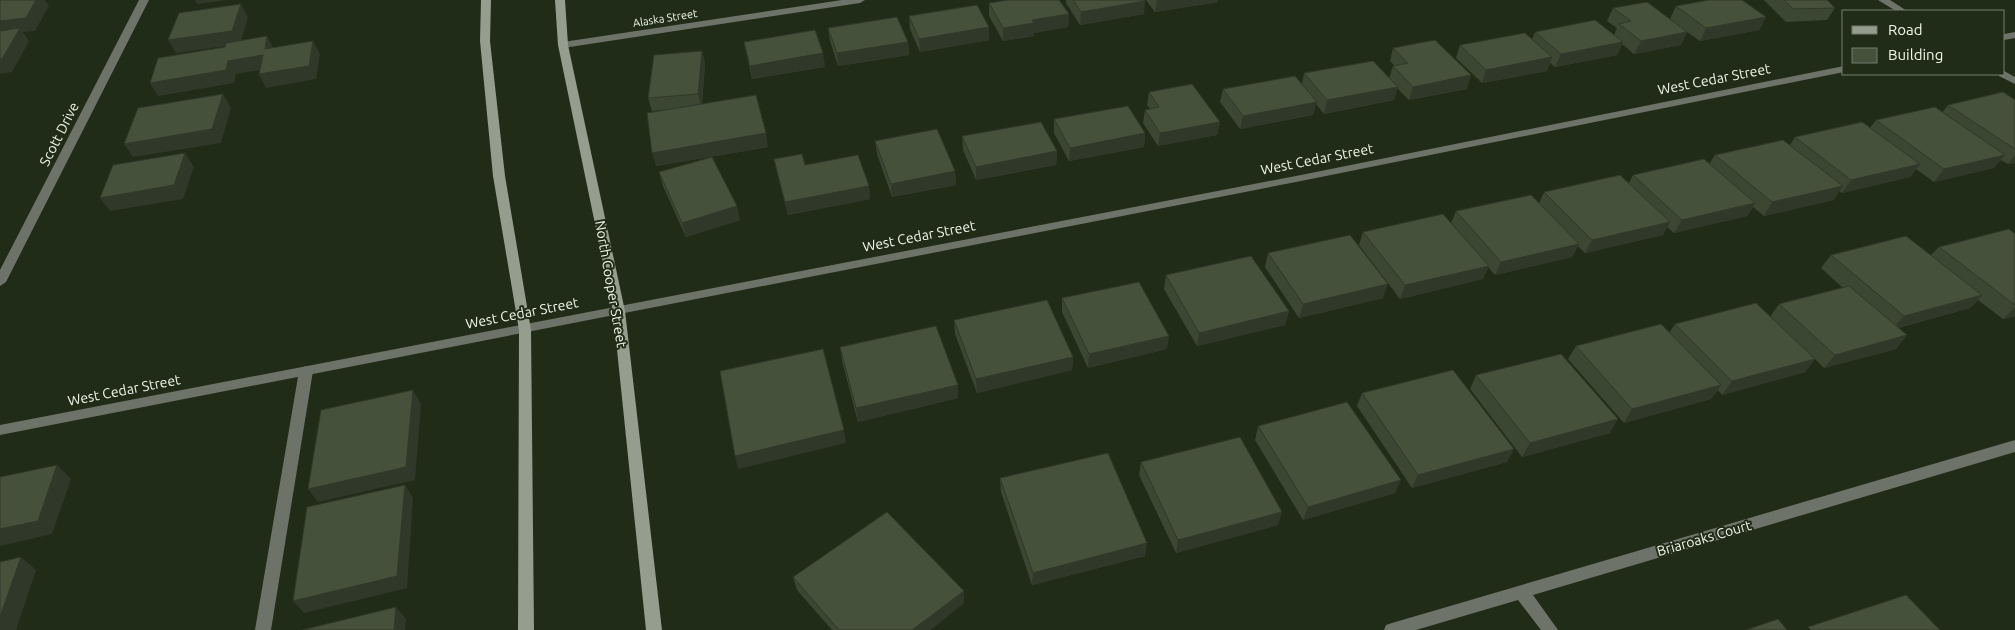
<svg xmlns="http://www.w3.org/2000/svg" width="2015" height="630" font-family="Ubuntu,sans-serif">
	<style>
		.lines { fill: none; stroke-linecap: round; stroke-linejoin: round }
		.lane { fill: #6e7369; fill-rule: evenodd }
		.street { fill: #6e7369; fill-rule: evenodd }
		.secondary { fill: #959e8e; fill-rule: evenodd }
		.wall { fill: #3b4633 }
		.shaded-wall { fill: #303929 }
		.building { fill: #45513b; stroke: #303929 }
		.labels { text-anchor: middle; dominant-baseline: central; stroke-width: 4; stroke-linejoin: round; paint-order: stroke }
		.far-street-label { font-size: 11px; fill: #eff7ea; stroke: #212c18 }
		.street-label { font-size: 14px; fill: #eff7ea; stroke: #212c18 }
	</style>
	<rect width="100%" height="100%" fill="#212c18"/>
	<g class="lines">
		<!-- lane -->
		<path class="lane" d="M 306,366 L 311,368 L 313,371 L 271,630 L 255,630 L 299,371 L 301,368 Z"/>
		<!-- street -->
		<path class="street" d="M 139,0 L 149,0 L 6,282 L 0,286 L 0,270 Z
			M 842,0 L 865,0 L 860,3 L 563,48 L 558,45 L 563,42 Z
			M 1878,0 L 1890,0 L 1907,11 L 1896,11 Z
			M 2015,32 L 2015,38 L 2004,40 L 2004,34 Z
			M 1844,66 L 1844,72 L 1301,181 L 0,435 L 0,425 L 1301,175 Z
			M 2004,71 L 2015,77 L 2015,84 L 1999,76 L 1998,74 L 2004,74 Z
			M 2015,440 L 2015,452 L 1533,595 L 1558,630 L 1541,630 L 1518,600 L 1416,630 L 1384,630 L 1386,625 L 1392,623 Z"/>
		<!-- secondary -->
		<path class="secondary" d="M 481,0 L 491,0 L 490,41 L 505,176 L 531,330 L 534,630 L 518,630 L 519,330 L 493,176 L 480,41 Z
			M 555,0 L 565,0 L 568,45 L 625,311 L 662,630 L 646,630 L 613,311 L 558,45 Z"/>
	</g>
	<!-- wall -->
	<path class="wall" d="M 1066,0 L 1144,0 L 1144,14 L 1080,25 L 1066,3 Z
		M 1146,0 L 1218,0 L 1218,2 L 1155,12 Z
		M 1764,0 L 1827,0 L 1835,8 L 1827,20 L 1786,22 Z
		M 989,3 L 1069,14 L 1068,27 L 1034,33 L 1034,36 L 1003,41 L 989,16 Z
		M 1676,6 L 1766,17 L 1759,30 L 1700,41 L 1687,32 L 1681,45 L 1634,54 L 1622,44 L 1617,55 L 1555,67 L 1550,63 L 1547,71 L 1482,83 L 1456,58 L 1460,45 L 1532,39 L 1535,32 L 1614,35 L 1617,28 L 1607,21 L 1613,8 L 1670,19 Z
		M 909,16 L 989,40 L 920,52 L 910,29 Z
		M 828,28 L 908,42 L 909,55 L 838,66 L 830,41 Z
		M 744,42 L 825,67 L 752,79 Z
		M 1393,48 L 1467,89 L 1409,100 L 1397,88 L 1394,100 L 1324,114 L 1316,104 L 1313,115 L 1240,129 L 1220,102 L 1223,89 L 1302,84 L 1304,73 L 1389,78 L 1393,66 L 1394,65 L 1390,61 Z
		M 702,51 L 705,64 L 702,104 L 768,147 L 656,166 L 664,110 L 652,111 L 648,98 Z
		M 1149,92 L 1220,122 L 1217,135 L 1158,146 L 1143,123 L 1145,110 L 1150,109 L 1147,105 Z
		M 2015,100 L 2015,163 L 2008,164 L 2001,160 L 1994,168 L 1934,182 L 1916,169 L 1910,177 L 1842,193 L 1839,191 L 1834,200 L 1764,216 L 1753,207 L 1747,216 L 1674,233 L 1667,227 L 1663,235 L 1585,253 L 1578,246 L 1572,257 L 1495,275 L 1488,267 L 1483,279 L 1400,299 L 1359,245 L 1363,232 L 1451,223 L 1456,211 L 1539,203 L 1544,192 L 1629,183 L 1633,175 L 1709,164 L 1715,155 L 1790,145 L 1795,137 L 1870,128 L 1876,120 L 1942,113 L 1948,105 Z
		M 1054,119 L 1145,133 L 1144,147 L 1069,161 L 1054,133 Z
		M 962,136 L 1057,151 L 1056,165 L 976,180 L 963,150 Z
		M 875,141 L 955,171 L 956,185 L 892,197 L 877,154 Z
		M 774,159 L 869,186 L 870,199 L 788,215 L 777,173 Z
		M 659,172 L 740,220 L 686,237 L 663,186 Z
		M 2015,234 L 2015,316 L 2003,319 L 1978,300 L 1970,308 L 1898,328 L 1907,335 L 1896,349 L 1824,368 L 1815,359 L 1805,372 L 1722,395 L 1718,390 L 1711,399 L 1624,423 L 1568,359 L 1576,346 L 1669,333 L 1675,324 L 1770,317 L 1779,304 L 1843,288 L 1821,268 L 1831,255 L 1931,255 L 1939,247 Z
		M 1268,253 L 1383,298 L 1299,318 L 1265,267 Z
		M 1166,275 L 1289,311 L 1285,325 L 1197,346 L 1164,289 Z
		M 1062,298 L 1167,349 L 1088,368 L 1062,312 Z
		M 954,320 L 1073,357 L 1072,370 L 977,393 L 955,334 Z
		M 840,347 L 958,385 L 958,398 L 858,422 L 842,361 Z
		M 1476,375 L 1610,433 L 1522,457 L 1470,389 Z
		M 1362,393 L 1507,462 L 1412,488 L 1357,406 Z
		M 1258,426 L 1395,493 L 1303,520 L 1255,440 Z
		M 1141,462 L 1278,525 L 1176,553 L 1139,475 Z
		M 1000,478 L 1145,556 L 1032,585 L 1001,492 Z
		M 793,577 L 964,603 L 930,630 L 832,630 L 797,590 Z"/>
	<!-- shaded-wall -->
	<path class="shaded-wall" d="M 36,0 L 45,0 L 49,6 L 35,31 L 23,32 L 29,41 L 12,72 L 0,74 L 0,21 Z
		M 195,0 L 227,0 L 197,4 Z
		M 1157,0 L 1218,0 L 1218,2 L 1155,12 Z
		M 1145,1 L 1144,14 L 1080,25 L 1081,12 Z
		M 241,4 L 248,17 L 240,44 L 176,53 L 168,40 Z
		M 1069,14 L 1068,27 L 1034,33 L 1034,36 L 1003,41 L 1003,28 L 1032,20 Z
		M 1766,17 L 1759,30 L 1700,41 L 1706,28 Z
		M 989,27 L 989,40 L 920,52 L 919,39 Z
		M 1687,32 L 1681,45 L 1634,54 L 1641,41 Z
		M 267,36 L 274,49 L 265,49 Z
		M 313,41 L 320,54 L 316,79 L 266,88 L 259,74 Z
		M 908,42 L 909,55 L 838,66 L 837,53 Z
		M 1623,42 L 1617,55 L 1555,67 L 1561,54 Z
		M 702,51 L 705,64 L 701,107 L 698,94 Z
		M 823,53 L 825,67 L 752,79 L 750,66 Z
		M 263,55 L 271,68 L 236,74 L 234,83 L 158,96 L 150,83 L 228,61 Z
		M 1552,57 L 1547,71 L 1482,83 L 1486,70 Z
		M 1471,75 L 1467,89 L 1409,100 L 1413,87 Z
		M 1398,87 L 1394,100 L 1324,114 L 1327,100 Z
		M 223,94 L 231,108 L 221,143 L 133,157 L 124,144 Z
		M 1317,102 L 1313,115 L 1240,129 L 1243,116 Z
		M 1220,122 L 1217,135 L 1158,146 L 1160,133 Z
		M 766,133 L 768,147 L 656,166 L 652,153 Z
		M 1145,133 L 1144,147 L 1069,161 L 1070,148 Z
		M 1057,151 L 1056,165 L 976,180 L 976,167 Z
		M 185,153 L 194,167 L 183,199 L 110,211 L 100,198 Z
		M 2005,155 L 1994,168 L 1934,182 L 1944,169 Z
		M 2015,155 L 2015,163 L 2008,164 Z
		M 1920,164 L 1910,177 L 1842,193 L 1851,180 Z
		M 955,171 L 956,185 L 892,197 L 891,184 Z
		M 869,186 L 870,199 L 788,215 L 785,202 Z
		M 1843,186 L 1834,200 L 1764,216 L 1772,202 Z
		M 1755,203 L 1747,216 L 1674,233 L 1682,220 Z
		M 737,206 L 740,220 L 686,237 L 682,223 Z
		M 1670,222 L 1663,235 L 1585,253 L 1592,240 Z
		M 1579,244 L 1572,257 L 1495,275 L 1501,262 Z
		M 1489,266 L 1483,279 L 1400,299 L 1405,285 Z
		M 1388,284 L 1383,298 L 1299,318 L 1303,304 Z
		M 1982,295 L 1970,308 L 1892,329 L 1904,316 Z
		M 2015,307 L 2015,316 L 2003,319 Z
		M 1289,311 L 1285,325 L 1197,346 L 1199,333 Z
		M 1907,335 L 1896,349 L 1824,368 L 1835,355 Z
		M 1169,336 L 1167,349 L 1088,368 L 1089,354 Z
		M 1073,357 L 1072,370 L 977,393 L 976,379 Z
		M 1815,359 L 1805,372 L 1722,395 L 1732,381 Z
		M 958,385 L 958,398 L 858,422 L 856,408 Z
		M 1721,385 L 1711,399 L 1624,423 L 1632,409 Z
		M 413,390 L 421,404 L 415,480 L 318,502 L 308,489 Z
		M 1618,419 L 1610,433 L 1522,457 L 1530,443 Z
		M 844,430 L 846,443 L 738,469 L 735,456 Z
		M 1514,449 L 1507,462 L 1412,488 L 1418,475 Z
		M 57,465 L 71,479 L 52,534 L 0,546 L 0,529 Z
		M 1401,480 L 1395,493 L 1303,520 L 1308,507 Z
		M 405,485 L 413,498 L 407,588 L 304,613 L 293,601 Z
		M 1282,512 L 1278,525 L 1176,553 L 1178,540 Z
		M 1147,543 L 1145,556 L 1032,585 L 1033,573 Z
		M 21,557 L 36,570 L 16,630 L 0,630 L 0,617 Z
		M 964,591 L 964,603 L 930,630 L 912,630 Z
		M 396,607 L 406,619 L 405,630 L 394,630 Z"/>
	<!-- building -->
	<path class="building" d="M 0,0 L 36,0 L 26,18 L 0,21 Z
		M 1008,0 L 1059,0 L 1069,14 L 1032,20 L 1034,23 L 1003,28 L 989,3 Z
		M 1073,0 L 1144,0 L 1145,1 L 1081,12 Z
		M 1709,0 L 1742,0 L 1766,17 L 1706,28 L 1676,6 Z
		M 1784,0 L 1827,0 L 1835,8 L 1793,9 Z
		M 1647,2 L 1687,32 L 1641,41 L 1619,24 L 1631,21 L 1613,8 Z
		M 241,4 L 232,31 L 168,40 L 179,13 Z
		M 977,5 L 989,27 L 919,39 L 909,16 Z
		M 897,17 L 908,42 L 837,53 L 828,28 Z
		M 1595,20 L 1623,42 L 1561,54 L 1535,32 Z
		M 20,28 L 2,59 L 0,59 L 0,31 Z
		M 815,30 L 823,53 L 750,66 L 744,42 Z
		M 1525,33 L 1552,57 L 1486,70 L 1460,45 Z
		M 267,36 L 265,49 L 313,41 L 309,66 L 259,74 L 263,55 L 228,61 L 226,70 L 150,83 L 158,58 L 225,47 L 226,43 Z
		M 1435,40 L 1471,75 L 1413,87 L 1393,66 L 1408,63 L 1393,48 Z
		M 702,51 L 698,94 L 648,98 L 654,55 Z
		M 1373,61 L 1398,87 L 1327,100 L 1304,73 Z
		M 1295,76 L 1317,102 L 1243,116 L 1223,89 Z
		M 1192,84 L 1220,122 L 1160,133 L 1145,110 L 1159,107 L 1149,92 Z
		M 2003,92 L 2015,100 L 2015,149 L 1948,105 Z
		M 223,94 L 212,129 L 124,144 L 138,108 Z
		M 756,95 L 766,133 L 652,153 L 647,113 Z
		M 1128,106 L 1145,133 L 1070,148 L 1054,119 Z
		M 1935,107 L 2005,155 L 1944,169 L 1876,120 Z
		M 1041,122 L 1057,151 L 976,167 L 962,136 Z
		M 1862,122 L 1920,164 L 1851,180 L 1795,137 Z
		M 937,129 L 955,171 L 891,184 L 875,141 Z
		M 1783,140 L 1843,186 L 1772,202 L 1715,155 Z
		M 185,153 L 174,185 L 100,198 L 113,165 Z
		M 802,154 L 805,165 L 858,155 L 869,186 L 785,202 L 774,159 Z
		M 712,157 L 737,206 L 682,223 L 659,172 Z
		M 1704,159 L 1755,203 L 1682,220 L 1633,175 Z
		M 1620,175 L 1670,222 L 1592,240 L 1544,192 Z
		M 1531,195 L 1579,244 L 1501,262 L 1456,211 Z
		M 1443,214 L 1489,266 L 1405,285 L 1363,232 Z
		M 2009,229 L 2015,234 L 2015,305 L 1939,247 Z
		M 1350,235 L 1388,284 L 1303,304 L 1268,253 Z
		M 1906,236 L 1982,295 L 1904,316 L 1831,255 Z
		M 1251,256 L 1289,311 L 1199,333 L 1166,275 Z
		M 1139,282 L 1169,336 L 1089,354 L 1062,298 Z
		M 1849,286 L 1907,335 L 1835,355 L 1779,304 Z
		M 1047,300 L 1073,357 L 976,379 L 954,320 Z
		M 1756,303 L 1815,359 L 1732,381 L 1675,324 Z
		M 1661,324 L 1721,385 L 1632,409 L 1576,346 Z
		M 936,326 L 958,385 L 856,408 L 840,347 Z
		M 823,349 L 844,430 L 735,456 L 720,371 Z
		M 1561,354 L 1618,419 L 1530,443 L 1476,375 Z
		M 1453,370 L 1514,449 L 1418,475 L 1362,393 Z
		M 413,390 L 406,467 L 308,489 L 321,410 Z
		M 1347,402 L 1401,480 L 1308,507 L 1258,426 Z
		M 1240,437 L 1282,512 L 1178,540 L 1141,462 Z
		M 1108,453 L 1147,543 L 1033,573 L 1000,478 Z
		M 57,465 L 38,521 L 0,529 L 0,477 Z
		M 405,485 L 397,576 L 293,601 L 307,507 Z
		M 887,512 L 964,591 L 912,630 L 839,630 L 793,577 Z
		M 21,557 L 0,617 L 0,562 Z
		M 1906,595 L 1940,630 L 1811,630 L 1808,627 Z
		M 396,607 L 394,630 L 302,630 Z
		M 1778,619 L 1787,630 L 1746,630 Z"/>
	<g class="labels">
		<!-- far-street labels -->
		<g class="far-street-label">
			<text transform="translate(665 18) rotate(-9)">Alaska Street</text>
		</g>
		<!-- street labels -->
		<g class="street-label">
			<text transform="translate(1714 79) rotate(-11)">West Cedar Street</text>
			<text transform="translate(59 134) rotate(-63)">Scott Drive</text>
			<text transform="translate(1317 159) rotate(-11)">West Cedar Street</text>
			<text transform="translate(919 236) rotate(-11)">West Cedar Street</text>
			<text transform="translate(611 284) rotate(80)">North Cooper Street</text>
			<text transform="translate(522 313) rotate(-11)">West Cedar Street</text>
			<text transform="translate(124 390) rotate(-11)">West Cedar Street</text>
			<text transform="translate(1704 538) rotate(-16)">Briaroaks Court</text>
		</g>
	</g>
	<!-- legend -->
	<rect x="1842" y="10" width="162" height="65" fill="#212c18" stroke="#737d6c"/>
	<rect x="1852" y="26" width="25" height="8" fill="#959e8e" stroke="#737d6c"/>
	<text x="1888" y="35" font-size="15" fill="#eff7ea">Road</text>
	<rect x="1852" y="48" width="25" height="15" fill="#45513b" stroke="#737d6c"/>
	<text x="1888" y="60" font-size="15" fill="#eff7ea">Building</text>
</svg>
